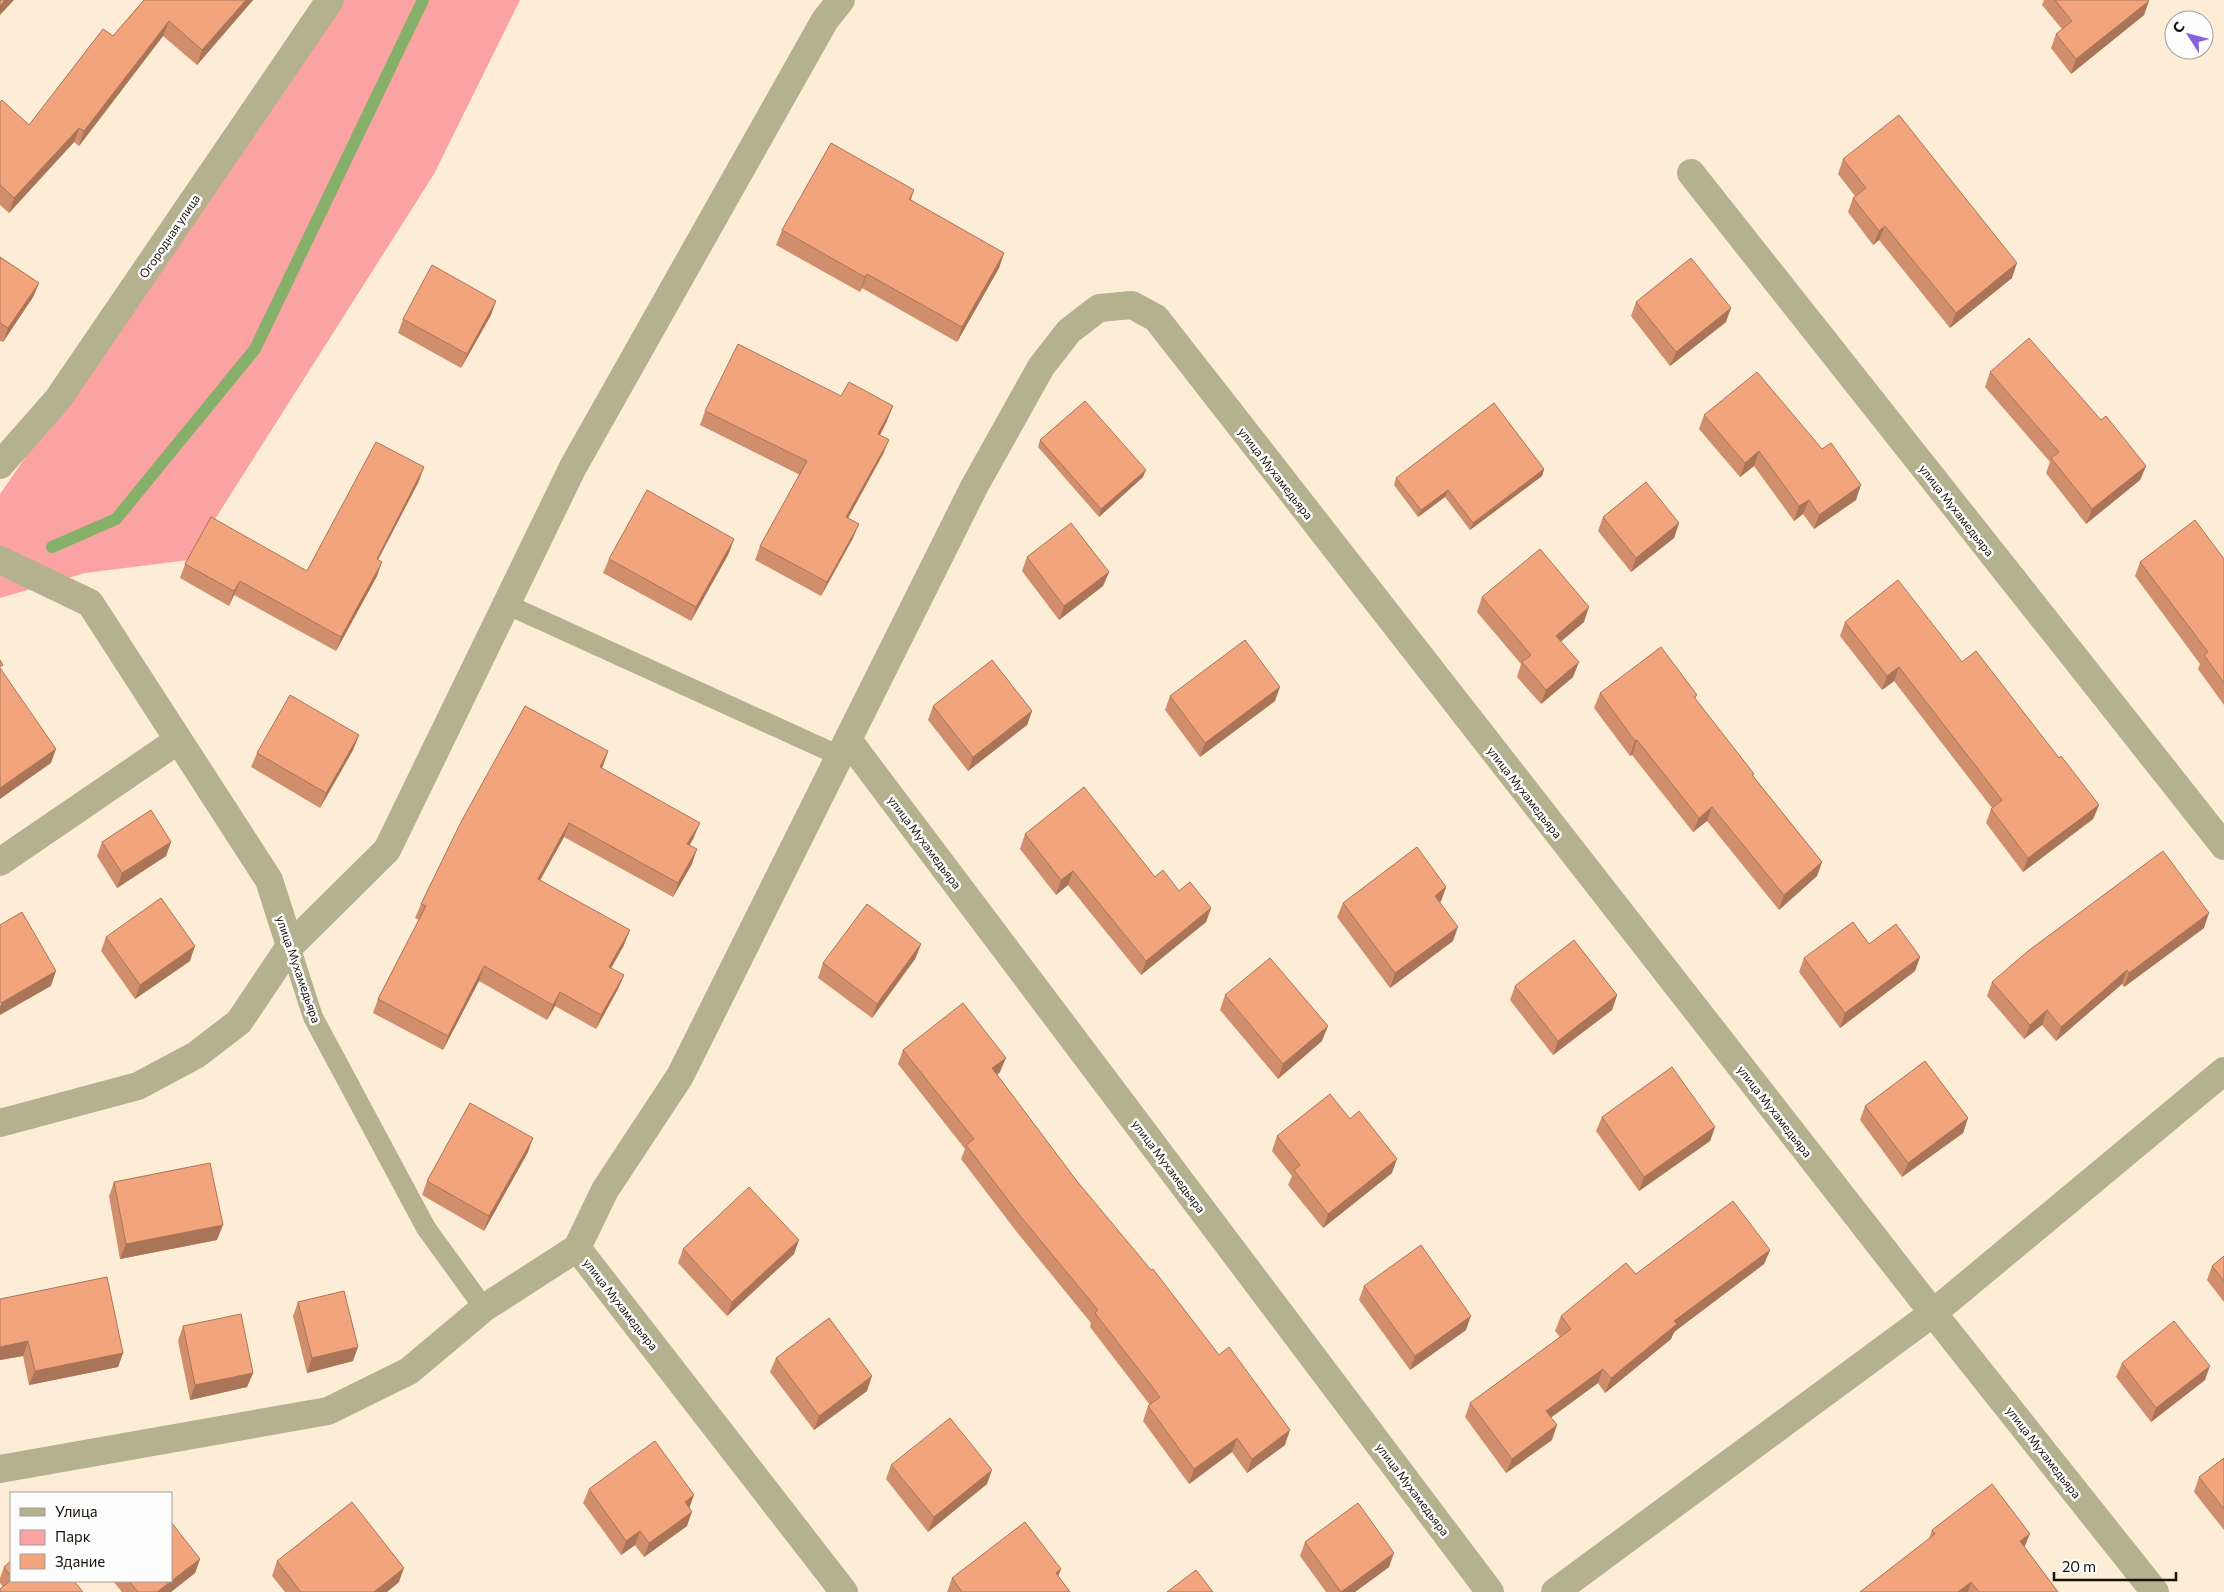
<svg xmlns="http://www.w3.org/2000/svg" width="2224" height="1592" font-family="Commissioner,sans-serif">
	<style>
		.green { fill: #fba3a3 }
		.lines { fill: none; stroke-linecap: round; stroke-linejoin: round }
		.stream { stroke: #86b069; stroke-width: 12 }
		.lane { stroke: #b3b18e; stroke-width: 20 }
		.street { stroke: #b3b18e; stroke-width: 28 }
		.wall { fill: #d08e6c }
		.shaded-wall { fill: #a97458 }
		.building { fill: #f2a57d; stroke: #a97458 }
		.labels { text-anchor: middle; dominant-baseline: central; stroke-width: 5; stroke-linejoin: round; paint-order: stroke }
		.street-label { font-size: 12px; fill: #181108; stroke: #fdfdfd }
	</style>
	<rect width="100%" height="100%" fill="#fdedd7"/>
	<!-- green -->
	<path class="green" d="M 319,0 L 520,0 L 434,174 L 189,560 L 85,573 L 0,598 L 0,494 L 124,315 Z"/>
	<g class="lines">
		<!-- stream -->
		<path class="stream" d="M 52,547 L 116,519 L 255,349 L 423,0"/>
		<!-- lane -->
		<path class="lane" d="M 506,604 L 840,756
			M 290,946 L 313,1017 L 426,1228 L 484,1308"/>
		<!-- street -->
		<path class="street" d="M 1691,173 L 2224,846
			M 0,465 L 58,399 L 330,0
			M 0,560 L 90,603 L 269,880 L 290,946
			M 848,740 L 1490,1592
			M 0,862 L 177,741
			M 0,1123 L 138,1086 L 196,1055 L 239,1022 L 290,946 L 387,850 L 573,467 L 825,20 L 841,0
			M 577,1248 L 605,1190 L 680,1076 L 974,487 L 1041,367 L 1069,331 L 1099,308 L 1132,305 L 1156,318 L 1933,1313 L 2155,1592
			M 0,1469 L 328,1411 L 409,1371 L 484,1308 L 577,1248 L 844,1592
			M 1555,1592 L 1933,1313 L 2224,1071"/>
	</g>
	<!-- wall -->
	<path class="wall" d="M 144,0 L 253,0 L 197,65 L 163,36 L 79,146 L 74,142 L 9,213 L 0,205 L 0,102 L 29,125 L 113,36 Z
		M 2044,0 L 2148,0 L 2144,15 L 2071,74 L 2051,48 L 2056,34 L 2062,29 L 2042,5 Z
		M 1843,159 L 2012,278 L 1950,328 L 1879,240 L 1873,245 L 1848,212 L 1853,198 L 1855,196 L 1838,174 Z
		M 914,190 L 911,200 L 1004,253 L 999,268 L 957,342 L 862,288 L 860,292 L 776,245 L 782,230 Z
		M 0,257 L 39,283 L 33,297 L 3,342 L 0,341 Z
		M 1636,302 L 1726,322 L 1670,366 L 1631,316 Z
		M 491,315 L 461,368 L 398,333 L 403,319 Z
		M 1990,372 L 2101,420 L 2146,466 L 2140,480 L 2086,524 L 2046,473 L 2050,462 L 1985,387 Z
		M 705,411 L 887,421 L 880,435 L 889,440 L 883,454 L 848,518 L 853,538 L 821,596 L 755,560 L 760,546 L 800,475 L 700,425 Z
		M 1704,415 L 1856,500 L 1814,529 L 1803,514 L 1794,521 L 1754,466 L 1740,477 L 1699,429 Z
		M 1040,440 L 1143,477 L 1099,517 L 1038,447 Z
		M 1544,469 L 1542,476 L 1470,530 L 1445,497 L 1418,517 L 1394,485 L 1396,478 Z
		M 419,481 L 378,560 L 377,576 L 336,651 L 234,595 L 229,606 L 180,578 L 185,564 L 307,571 Z
		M 1603,517 L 1679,523 L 1674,538 L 1631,572 L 1598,531 Z
		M 729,553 L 691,621 L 603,573 L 609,559 Z
		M 1027,557 L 1109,572 L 1103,586 L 1059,620 L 1022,571 Z
		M 2224,559 L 2224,705 L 2198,669 L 2200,664 L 2135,576 L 2140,562 Z
		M 1482,597 L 1584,622 L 1561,641 L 1573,677 L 1541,704 L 1517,677 L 1521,664 L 1477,612 Z
		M 1845,622 L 1962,662 L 2059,758 L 2099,805 L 2093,819 L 2023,872 L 1986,823 L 1991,809 L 1992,808 L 1894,681 L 1882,690 L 1840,636 Z
		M 1600,693 L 1697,695 L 1695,699 L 1754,774 L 1753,776 L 1822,862 L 1817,876 L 1779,910 L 1707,821 L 1693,832 L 1632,755 L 1630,756 L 1594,708 Z
		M 1170,696 L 1275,701 L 1200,757 L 1165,710 Z
		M 933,706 L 1032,711 L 1027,725 L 968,771 L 928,720 Z
		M 359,735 L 353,750 L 320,808 L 251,767 L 257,753 Z
		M 608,751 L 602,768 L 694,837 L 690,845 L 692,864 L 673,897 L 564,837 L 540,880 L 624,945 L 611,968 L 624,975 L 618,989 L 596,1029 L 555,1006 L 547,1020 L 479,981 L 443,1050 L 373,1013 L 378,999 L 419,920 L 415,918 L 421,904 Z
		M 1025,834 L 1155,877 L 1179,891 L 1211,908 L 1206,922 L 1141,975 L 1068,885 L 1056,895 L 1020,849 Z
		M 102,842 L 171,842 L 166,856 L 117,888 L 97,856 Z
		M 1446,887 L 1441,901 L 1440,903 L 1453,941 L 1390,988 L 1337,917 L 1343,903 Z
		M 2204,928 L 2124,987 L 2122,984 L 2056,1041 L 2042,1025 L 2024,1039 L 1987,996 L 1992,982 Z
		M 106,937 L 190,961 L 135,999 L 101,951 Z
		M 921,944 L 915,959 L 872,1018 L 818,978 L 823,963 Z
		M 1869,944 L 1920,957 L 1915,971 L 1840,1028 L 1799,972 L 1804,958 Z
		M 1515,986 L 1617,995 L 1612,1010 L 1553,1055 L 1510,1000 Z
		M 1225,995 L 1322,1041 L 1278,1079 L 1220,1010 Z
		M 903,1050 L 1000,1072 L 997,1075 L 1076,1180 L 1285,1445 L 1247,1473 L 1232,1452 L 1189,1484 L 1143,1421 L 1148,1406 L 1150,1405 L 1090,1327 L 1091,1323 L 1016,1231 L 961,1159 L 965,1149 L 898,1064 Z
		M 1865,1106 L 1968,1118 L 1963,1133 L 1902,1177 L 1860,1120 Z
		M 1602,1117 L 1715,1127 L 1710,1141 L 1639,1191 L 1596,1131 Z
		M 1277,1136 L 1392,1173 L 1323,1228 L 1288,1185 L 1292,1176 L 1272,1151 Z
		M 528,1152 L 484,1231 L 422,1195 L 427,1181 Z
		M 114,1182 L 217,1240 L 120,1259 L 109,1196 Z
		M 683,1249 L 794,1254 L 727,1316 L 678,1263 Z
		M 1770,1250 L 1764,1264 L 1674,1332 L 1671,1339 L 1605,1393 L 1598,1383 L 1551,1417 L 1552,1440 L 1506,1473 L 1465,1417 L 1470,1403 L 1560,1337 L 1555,1331 L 1561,1316 L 1636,1274 Z
		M 2224,1256 L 2224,1302 L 2207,1280 L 2212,1266 Z
		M 1364,1286 L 1466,1330 L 1410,1370 L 1359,1300 Z
		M 0,1299 L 123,1353 L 118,1367 L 29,1385 L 23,1356 L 0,1360 Z
		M 298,1302 L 353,1361 L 307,1373 L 293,1316 Z
		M 183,1326 L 253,1373 L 247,1387 L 190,1400 L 178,1341 Z
		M 776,1358 L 867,1391 L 814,1430 L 770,1372 Z
		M 2122,1363 L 2205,1380 L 2151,1422 L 2116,1377 Z
		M 2224,1458 L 2224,1530 L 2194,1492 L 2199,1477 Z
		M 891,1465 L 987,1484 L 928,1532 L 886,1479 Z
		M 589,1489 L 690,1508 L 687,1526 L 644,1557 L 635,1545 L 621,1555 L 583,1503 Z
		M 1932,1530 L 2025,1548 L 2058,1592 L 1860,1592 L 1929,1539 Z
		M 1305,1542 L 1389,1567 L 1355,1592 L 1326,1592 L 1300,1556 Z
		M 200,1559 L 195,1573 L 171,1592 L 122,1592 L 113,1581 L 171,1581 Z
		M 11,1561 L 11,1581 L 3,1587 L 0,1583 L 0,1578 L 4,1567 Z
		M 277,1561 L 399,1582 L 387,1592 L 285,1592 L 272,1576 Z
		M 1061,1569 L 1058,1576 L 1070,1592 L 947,1592 L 952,1578 Z"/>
	<!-- shaded-wall -->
	<path class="shaded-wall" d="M 5,0 L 14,0 L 0,15 L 0,6 Z
		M 246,0 L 253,0 L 197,65 L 202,50 Z
		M 2149,1 L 2144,15 L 2071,74 L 2076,59 Z
		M 169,21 L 163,36 L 79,146 L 84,131 Z
		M 79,128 L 74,142 L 9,213 L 14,198 Z
		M 1885,226 L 1879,240 L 1873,245 L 1879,231 Z
		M 1004,253 L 999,268 L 957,342 L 962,327 Z
		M 2017,263 L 2012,278 L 1950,328 L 1956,313 Z
		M 867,274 L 862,288 L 860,292 L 865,277 Z
		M 39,283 L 33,297 L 3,342 L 8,328 Z
		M 496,301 L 491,315 L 461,368 L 467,354 Z
		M 1731,308 L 1726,322 L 1670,366 L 1676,352 Z
		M 893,406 L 887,421 L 873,448 L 878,434 Z
		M 889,440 L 883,454 L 841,531 L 846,517 Z
		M 1759,451 L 1754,466 L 1740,477 L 1745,463 Z
		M 2146,466 L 2140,480 L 2086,524 L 2092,509 Z
		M 424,467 L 419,481 L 371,573 L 377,559 Z
		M 1544,469 L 1542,476 L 1470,530 L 1473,523 Z
		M 1146,470 L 1143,477 L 1099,517 L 1101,509 Z
		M 1861,485 L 1856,500 L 1814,529 L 1819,515 Z
		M 1448,490 L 1445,497 L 1418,517 L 1421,510 Z
		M 1809,500 L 1803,514 L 1794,521 L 1799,506 Z
		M 1679,523 L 1674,538 L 1631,572 L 1636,558 Z
		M 859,524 L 853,538 L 821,596 L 827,582 Z
		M 734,539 L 729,553 L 691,621 L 696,607 Z
		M 382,562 L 377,576 L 336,651 L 341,637 Z
		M 1109,572 L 1103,586 L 1059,620 L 1064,606 Z
		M 240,581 L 234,595 L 229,606 L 234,591 Z
		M 1589,607 L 1584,622 L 1551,650 L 1556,636 Z
		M 1579,662 L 1573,677 L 1541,704 L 1546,690 Z
		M 1899,667 L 1894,681 L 1882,690 L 1887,676 Z
		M 1280,687 L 1275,701 L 1200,757 L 1205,743 Z
		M 1032,711 L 1027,725 L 968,771 L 973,757 Z
		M 359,735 L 353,750 L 320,808 L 326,793 Z
		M 1637,740 L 1632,755 L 1630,756 L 1635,741 Z
		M 56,749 L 51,763 L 0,799 L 0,788 Z
		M 608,751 L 603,766 L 594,781 L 600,767 Z
		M 2099,805 L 2093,819 L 2023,872 L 2028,858 Z
		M 1712,807 L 1707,821 L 1693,832 L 1699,818 Z
		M 569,823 L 564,837 L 533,893 L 538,879 Z
		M 700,823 L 694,837 L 682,858 L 687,844 Z
		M 171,842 L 166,856 L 117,888 L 122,873 Z
		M 697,849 L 692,864 L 673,897 L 678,883 Z
		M 1822,862 L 1817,876 L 1779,910 L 1784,895 Z
		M 1073,871 L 1068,885 L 1056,895 L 1061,880 Z
		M 1446,887 L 1441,901 L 1429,911 L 1435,896 Z
		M 1211,908 L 1206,922 L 1141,975 L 1146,961 Z
		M 2209,913 L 2204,928 L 2124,987 L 2129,973 Z
		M 1458,927 L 1453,941 L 1390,988 L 1395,973 Z
		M 630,930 L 624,945 L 604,981 L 609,967 Z
		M 921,944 L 915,959 L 872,1018 L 877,1004 Z
		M 195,946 L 190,961 L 135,999 L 140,985 Z
		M 1920,957 L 1915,971 L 1840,1028 L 1845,1013 Z
		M 484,966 L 479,981 L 443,1050 L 448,1036 Z
		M 2127,970 L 2122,984 L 2056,1041 L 2061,1027 Z
		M 56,971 L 51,986 L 0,1015 L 0,1006 L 1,1003 Z
		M 624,975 L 618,989 L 596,1029 L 601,1015 Z
		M 560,992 L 555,1006 L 547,1020 L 553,1005 Z
		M 1617,995 L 1612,1010 L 1553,1055 L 1558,1041 Z
		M 2047,1010 L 2042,1025 L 2024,1039 L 2030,1025 Z
		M 1328,1026 L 1322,1041 L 1278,1079 L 1283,1064 Z
		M 1006,1058 L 1000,1072 L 987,1083 L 992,1068 Z
		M 1968,1118 L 1963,1133 L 1902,1177 L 1908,1163 Z
		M 1715,1127 L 1710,1141 L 1639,1191 L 1644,1177 Z
		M 533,1138 L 528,1152 L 484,1231 L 489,1216 Z
		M 1397,1159 L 1392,1173 L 1323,1228 L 1328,1214 Z
		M 223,1225 L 217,1240 L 120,1259 L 126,1244 Z
		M 799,1240 L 794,1254 L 727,1316 L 732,1302 Z
		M 1770,1250 L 1764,1264 L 1674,1332 L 1671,1339 L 1605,1393 L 1611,1378 L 1674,1321 Z
		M 1471,1316 L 1466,1330 L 1410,1370 L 1415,1356 Z
		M 28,1341 L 23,1356 L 0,1360 L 0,1347 Z
		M 358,1347 L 353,1361 L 307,1373 L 312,1358 Z
		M 123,1353 L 118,1367 L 29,1385 L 35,1371 Z
		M 2210,1366 L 2205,1380 L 2151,1422 L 2156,1408 Z
		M 1603,1369 L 1598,1383 L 1541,1425 L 1546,1411 Z
		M 253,1373 L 247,1387 L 190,1400 L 195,1385 Z
		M 872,1376 L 867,1391 L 814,1430 L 819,1416 Z
		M 1557,1425 L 1552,1440 L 1506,1473 L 1512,1459 Z
		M 1290,1430 L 1285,1445 L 1247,1473 L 1252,1459 Z
		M 1237,1438 L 1232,1452 L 1189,1484 L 1194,1469 Z
		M 992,1470 L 987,1484 L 928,1532 L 934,1517 Z
		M 694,1495 L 689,1509 L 685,1502 Z
		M 692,1512 L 687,1526 L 644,1557 L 649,1543 Z
		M 640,1531 L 635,1545 L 621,1555 L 626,1541 Z
		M 2030,1534 L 2024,1548 L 2020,1541 Z
		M 1394,1553 L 1389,1567 L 1355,1592 L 1341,1592 Z
		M 200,1559 L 195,1573 L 171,1592 L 157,1592 Z
		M 404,1568 L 399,1582 L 387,1592 L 374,1592 Z
		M 1061,1569 L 1055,1584 L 1056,1573 Z
		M 1971,1582 L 1968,1592 L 1958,1592 Z"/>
	<!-- building -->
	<path class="building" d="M 0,0 L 5,0 L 0,6 Z
		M 144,0 L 246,0 L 202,50 L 169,21 L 84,131 L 79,128 L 14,198 L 0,185 L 0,102 L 2,100 L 29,125 L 103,29 L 113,36 Z
		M 2055,0 L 2148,0 L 2149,1 L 2076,59 L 2056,34 L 2072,21 Z
		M 1899,115 L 2017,263 L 1956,313 L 1885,226 L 1879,231 L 1853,198 L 1866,188 L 1843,159 Z
		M 831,143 L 914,190 L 909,199 L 1004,253 L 962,327 L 867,274 L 865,277 L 782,230 Z
		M 0,257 L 39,283 L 8,328 L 0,323 Z
		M 1691,258 L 1731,308 L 1676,352 L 1636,302 Z
		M 432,265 L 496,301 L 467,354 L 403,319 Z
		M 2029,338 L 2101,420 L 2106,416 L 2146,466 L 2092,509 L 2051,458 L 2059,452 L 1990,372 Z
		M 738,344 L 841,396 L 849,382 L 893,406 L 878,434 L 889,440 L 846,517 L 859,524 L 827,582 L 760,546 L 807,461 L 705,411 Z
		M 1757,372 L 1822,449 L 1831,443 L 1861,485 L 1819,515 L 1809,500 L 1799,506 L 1759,451 L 1745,463 L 1704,415 Z
		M 1085,401 L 1146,470 L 1101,509 L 1040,440 Z
		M 1494,403 L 1544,469 L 1473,523 L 1448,490 L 1421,510 L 1396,478 Z
		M 376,442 L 424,467 L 377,559 L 382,562 L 341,637 L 240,581 L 234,591 L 185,564 L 211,517 L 307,571 Z
		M 1646,482 L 1679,523 L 1636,558 L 1603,517 Z
		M 647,490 L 734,539 L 696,607 L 609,559 Z
		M 2195,520 L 2224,559 L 2224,683 L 2204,655 L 2208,652 L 2140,562 Z
		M 1071,523 L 1109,572 L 1064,606 L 1027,557 Z
		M 1540,549 L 1589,607 L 1556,636 L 1579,662 L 1546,690 L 1522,662 L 1531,655 L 1482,597 Z
		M 1898,580 L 1962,662 L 1976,651 L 2059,758 L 2061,756 L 2099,805 L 2028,858 L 1991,809 L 2002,800 L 1899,667 L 1887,676 L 1845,622 Z
		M 1245,640 L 1280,687 L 1205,743 L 1170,696 Z
		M 1661,647 L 1697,695 L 1694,697 L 1754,774 L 1752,775 L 1822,862 L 1784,895 L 1712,807 L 1699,818 L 1637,740 L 1635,741 L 1600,693 Z
		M 0,660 L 3,665 L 0,667 Z
		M 992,660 L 1032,711 L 973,757 L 933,706 Z
		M 0,668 L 56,749 L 0,788 Z
		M 290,695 L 359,735 L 326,793 L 257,753 Z
		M 525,706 L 608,751 L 600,767 L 700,823 L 687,844 L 697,849 L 678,883 L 569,823 L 538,879 L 630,930 L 609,967 L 624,975 L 601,1015 L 560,992 L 553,1005 L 484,966 L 448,1036 L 378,999 L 426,906 L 421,904 L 461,822 Z
		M 1084,787 L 1155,877 L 1163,870 L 1179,891 L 1190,882 L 1211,908 L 1146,961 L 1073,871 L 1061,880 L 1025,834 Z
		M 151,810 L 171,842 L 122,873 L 102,842 Z
		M 1417,847 L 1446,887 L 1435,896 L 1458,927 L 1395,973 L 1343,903 Z
		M 2163,851 L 2209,913 L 2129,973 L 2127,970 L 2061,1027 L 2047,1010 L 2030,1025 L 1992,982 L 2028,951 Z
		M 161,898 L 195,946 L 140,985 L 106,937 Z
		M 867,904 L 921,944 L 877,1004 L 823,963 Z
		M 22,912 L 56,971 L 1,1003 L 0,1002 L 0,925 Z
		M 1853,922 L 1869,944 L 1896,924 L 1920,957 L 1845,1013 L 1804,958 Z
		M 1574,940 L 1617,995 L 1558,1041 L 1515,986 Z
		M 1270,958 L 1328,1026 L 1283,1064 L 1225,995 Z
		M 963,1003 L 1006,1058 L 992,1068 L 1076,1180 L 1151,1270 L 1153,1269 L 1219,1355 L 1229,1347 L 1290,1430 L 1252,1459 L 1237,1438 L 1194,1469 L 1148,1406 L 1160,1397 L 1095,1313 L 1098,1310 L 1021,1217 L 966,1145 L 974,1139 L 903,1050 Z
		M 1925,1061 L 1968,1118 L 1908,1163 L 1865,1106 Z
		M 1672,1067 L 1715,1127 L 1644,1177 L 1602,1117 Z
		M 1330,1094 L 1350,1119 L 1359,1111 L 1397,1159 L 1328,1214 L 1294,1170 L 1300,1165 L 1277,1136 Z
		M 470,1103 L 533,1138 L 489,1216 L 427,1181 Z
		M 210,1163 L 223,1225 L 126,1244 L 114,1182 Z
		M 749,1187 L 799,1240 L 732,1302 L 683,1249 Z
		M 1733,1201 L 1770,1250 L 1674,1321 L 1677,1324 L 1611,1378 L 1603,1369 L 1546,1411 L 1557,1425 L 1512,1459 L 1470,1403 L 1571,1329 L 1561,1316 L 1626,1263 L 1636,1274 Z
		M 1421,1245 L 1471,1316 L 1415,1356 L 1364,1286 Z
		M 2224,1256 L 2224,1281 L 2212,1266 Z
		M 107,1277 L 123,1353 L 35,1371 L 28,1341 L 0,1347 L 0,1299 Z
		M 344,1291 L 358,1347 L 312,1358 L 298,1302 Z
		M 241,1314 L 253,1373 L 195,1385 L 183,1326 Z
		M 829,1318 L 872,1376 L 819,1416 L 776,1358 Z
		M 2174,1321 L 2210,1366 L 2156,1408 L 2122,1363 Z
		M 950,1418 L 992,1470 L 934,1517 L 891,1465 Z
		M 655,1441 L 694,1495 L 685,1502 L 692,1512 L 649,1543 L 640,1531 L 626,1541 L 589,1489 Z
		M 2224,1458 L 2224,1509 L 2199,1477 Z
		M 1992,1484 L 2030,1534 L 2020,1541 L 2058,1592 L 1979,1592 L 1971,1582 L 1958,1592 L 1860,1592 L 1935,1534 L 1932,1530 Z
		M 352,1502 L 404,1568 L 374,1592 L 301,1592 L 277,1561 Z
		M 1358,1503 L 1394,1553 L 1341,1592 L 1305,1542 Z
		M 171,1522 L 200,1559 L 157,1592 L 138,1592 L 129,1581 L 171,1581 Z
		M 1025,1522 L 1061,1569 L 1056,1573 L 1070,1592 L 962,1592 L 952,1578 Z
		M 11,1561 L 11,1577 L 4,1567 Z
		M 1196,1570 L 1213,1592 L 1167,1592 Z
		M 11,1580 L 11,1581 L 74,1581 L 83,1592 L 0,1592 L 0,1589 Z"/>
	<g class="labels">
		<!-- street labels -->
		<g class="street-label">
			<text transform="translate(169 236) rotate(-56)">Огородная улица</text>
			<text transform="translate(1276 473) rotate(52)">улица Мухамедьяра</text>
			<text transform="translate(1957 510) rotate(52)">улица Мухамедьяра</text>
			<text transform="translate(1525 792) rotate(52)">улица Мухамедьяра</text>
			<text transform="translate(925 842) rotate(53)">улица Мухамедьяра</text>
			<text transform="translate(299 969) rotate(71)">улица Мухамедьяра</text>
			<text transform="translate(1775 1111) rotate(52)">улица Мухамедьяра</text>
			<text transform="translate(1169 1166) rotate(53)">улица Мухамедьяра</text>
			<text transform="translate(621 1304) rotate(52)">улица Мухамедьяра</text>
			<text transform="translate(2044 1452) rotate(52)">улица Мухамедьяра</text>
			<text transform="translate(1413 1489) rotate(53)">улица Мухамедьяра</text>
		</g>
	</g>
	<!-- legend -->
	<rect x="10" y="1492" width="162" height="90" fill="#fdfdfd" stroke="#a19f9b"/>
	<rect x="20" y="1508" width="25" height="8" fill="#b3b18e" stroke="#a19f9b"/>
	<text x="55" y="1517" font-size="15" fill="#181108">Улица</text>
	<rect x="20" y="1530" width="25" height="15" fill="#fba3a3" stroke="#a19f9b"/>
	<text x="55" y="1542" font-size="15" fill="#181108">Парк</text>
	<rect x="20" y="1554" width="25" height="15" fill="#f2a57d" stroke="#a19f9b"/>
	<text x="55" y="1567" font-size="15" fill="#181108">Здание</text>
	<!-- north arrow -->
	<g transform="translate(2189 35) rotate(306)"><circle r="24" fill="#fdfdfd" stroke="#a19f9b"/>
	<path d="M0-4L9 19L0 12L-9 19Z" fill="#8761db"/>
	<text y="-8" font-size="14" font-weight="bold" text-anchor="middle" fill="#181108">С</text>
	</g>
	<!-- scale -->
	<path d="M2054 1572v8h122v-8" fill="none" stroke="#181108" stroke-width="2.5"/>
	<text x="2062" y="1572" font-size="15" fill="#181108" stroke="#fdfdfd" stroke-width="4" paint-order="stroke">20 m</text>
</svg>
